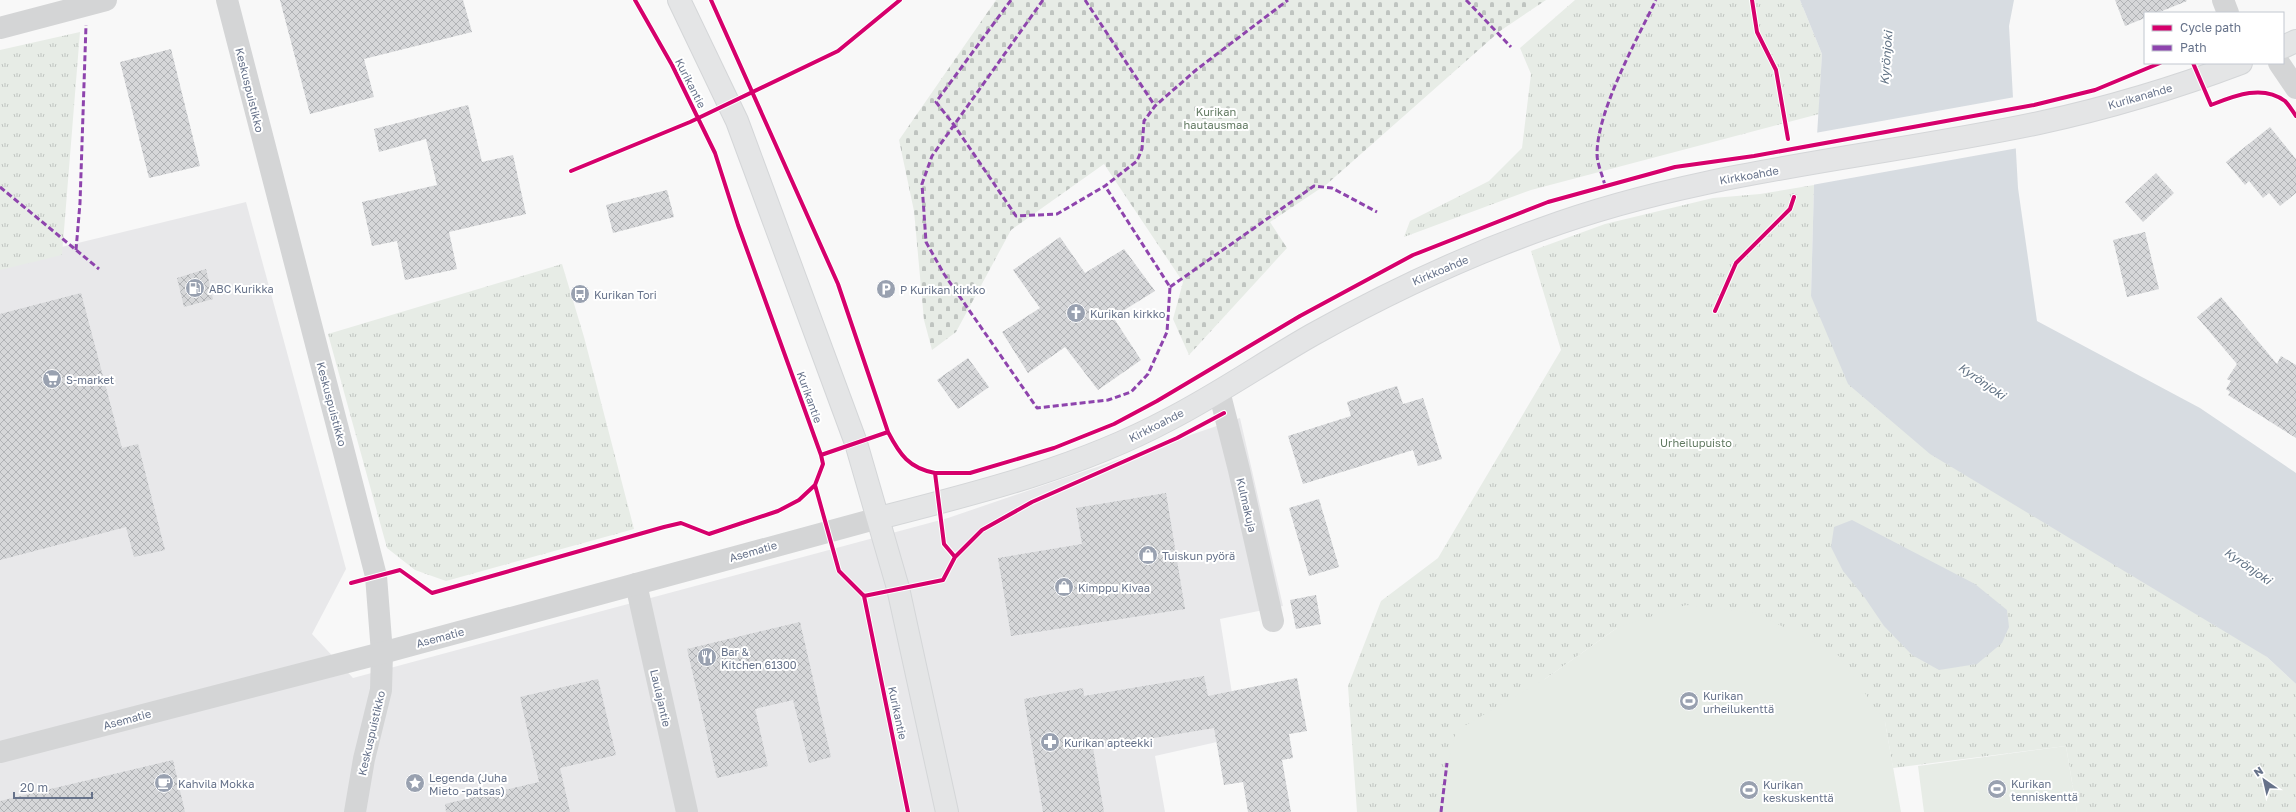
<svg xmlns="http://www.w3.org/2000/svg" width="2296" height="812" font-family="'Golos Text',sans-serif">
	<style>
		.built { fill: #e8e8ea }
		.grass { fill: url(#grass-tufts) }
		.cemetery { fill: url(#cemetery-stones) }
		.pitch { fill: #e7ece6 }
		.water { fill: #d7dce1 }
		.pier { fill: #f8f8f8 }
		.building { fill: url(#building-cross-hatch) }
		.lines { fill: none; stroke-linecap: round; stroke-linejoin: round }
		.secondary-casing { stroke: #d4d6d8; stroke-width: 24 }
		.minor { stroke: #d4d5d6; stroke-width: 22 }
		.tertiary { stroke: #d4d5d6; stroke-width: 22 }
		.secondary { stroke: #e4e5e6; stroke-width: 22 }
		.quiet { stroke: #8e44ad; stroke-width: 3; stroke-dasharray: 6 3; stroke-linecap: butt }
		.cycleway-casing { stroke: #fff; stroke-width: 6 }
		.cycleway { stroke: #d6006c; stroke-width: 4 }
		.labels { text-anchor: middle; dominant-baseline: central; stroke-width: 4; stroke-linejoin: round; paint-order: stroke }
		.street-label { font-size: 11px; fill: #66728a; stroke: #fff }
		.park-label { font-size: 11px; fill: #627a62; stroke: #fff }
		.poi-label { font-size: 11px; fill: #66728a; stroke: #fff; text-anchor: start }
		.water-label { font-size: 12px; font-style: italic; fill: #627385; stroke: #fff }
	</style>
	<defs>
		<pattern id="grass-tufts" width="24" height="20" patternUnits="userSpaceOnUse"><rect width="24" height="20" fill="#e7ece6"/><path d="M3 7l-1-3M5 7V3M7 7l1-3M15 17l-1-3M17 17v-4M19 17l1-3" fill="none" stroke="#bfc4c0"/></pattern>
		<pattern id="cemetery-stones" width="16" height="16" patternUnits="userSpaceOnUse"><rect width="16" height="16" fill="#e7ece6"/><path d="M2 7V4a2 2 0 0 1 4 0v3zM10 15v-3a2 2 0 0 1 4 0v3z" fill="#bfc4c0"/></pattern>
		<pattern id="building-cross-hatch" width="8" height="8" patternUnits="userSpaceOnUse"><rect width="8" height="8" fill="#d6d7d9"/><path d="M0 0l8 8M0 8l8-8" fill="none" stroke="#b1b3b6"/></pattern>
	</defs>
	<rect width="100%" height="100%" fill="#f8f8f8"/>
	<!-- built -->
	<path class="built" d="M 246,202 L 346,569 L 312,634 L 353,678 L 948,518 L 1240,418 L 1283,606 L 1220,619 L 1239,737 L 1155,756 L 1165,812 L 0,812 L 0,262 Z"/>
	<!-- grass -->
	<path class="grass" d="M 1575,0 L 1800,0 L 1822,54 L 1819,114 L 1531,190 L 1404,237 L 1410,221 L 1489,181 L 1522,148 L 1531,74 L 1520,48 Z
		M 80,32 L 62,255 L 0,270 L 0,50 Z
		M 1814,185 L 1811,296 L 2267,657 L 2296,684 L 2296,812 L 2077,812 L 2066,746 L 1893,768 L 1885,722 L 1617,628 L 1545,679 L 1436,812 L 1357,812 L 1348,686 L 1381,601 L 1438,558 L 1561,350 L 1531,251 L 1605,224 L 1713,198 L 1760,194 Z
		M 562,264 L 584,337 L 634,529 L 446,581 L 415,570 L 387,548 L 328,334 Z"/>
	<!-- cemetery -->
	<path class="cemetery" d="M 996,0 L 1546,0 L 1500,31 L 1327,184 L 1270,222 L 1287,248 L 1189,355 L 1173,319 L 1183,282 L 1104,164 L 1011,230 L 956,332 L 932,350 L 924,320 L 914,211 L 899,140 Z"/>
	<!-- pitch -->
	<path class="pitch" d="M 1686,605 L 1756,613 L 1838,655 L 1885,722 L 1901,812 L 1436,812 L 1456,731 L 1545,679 L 1617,628 Z
		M 2066,746 L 2077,812 L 1924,812 L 1918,766 Z"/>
	<!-- water -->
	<path class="water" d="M 1800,0 L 2014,0 L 2009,26 L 2018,188 L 2037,321 L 2200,408 L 2296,473 L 2296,684 L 2267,657 L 1930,454 L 1848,384 L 1811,296 L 1814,185 L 1822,54 Z
		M 1852,520 L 1975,584 L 2007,610 L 2009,627 L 2002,643 L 1977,664 L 1939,670 L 1912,655 L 1884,626 L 1865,598 L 1843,571 L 1831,547 L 1834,527 Z"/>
	<!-- pier -->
	<path class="pier" d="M 2015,97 L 2018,148 L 1812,185 L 1815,133 Z"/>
	<!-- building -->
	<path class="building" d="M 280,0 L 463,0 L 472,32 L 364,59 L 374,97 L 310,114 Z
		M 2115,0 L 2186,0 L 2187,1 L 2157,13 L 2145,13 L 2145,18 L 2125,26 Z
		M 171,49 L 200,166 L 149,178 L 120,62 Z
		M 468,105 L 482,162 L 513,155 L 526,214 L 449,232 L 457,269 L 405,280 L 397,241 L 372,246 L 362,202 L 437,185 L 426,139 L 379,152 L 374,129 Z
		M 2270,127 L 2296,159 L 2296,193 L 2280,206 L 2269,193 L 2263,198 L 2249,181 L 2245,185 L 2226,162 Z
		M 2156,173 L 2174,193 L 2143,222 L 2125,202 Z
		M 667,190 L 674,217 L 613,233 L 606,205 Z
		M 2145,232 L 2159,289 L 2127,297 L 2113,240 Z
		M 1060,237 L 1085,273 L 1124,249 L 1155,291 L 1113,317 L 1141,360 L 1098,390 L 1065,347 L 1028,373 L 1002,332 L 1040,308 L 1013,270 Z
		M 206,269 L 213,299 L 184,307 L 177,278 Z
		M 81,293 L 122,448 L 138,444 L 165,550 L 134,557 L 126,527 L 0,560 L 0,314 Z
		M 2221,297 L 2277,364 L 2281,356 L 2296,365 L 2296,438 L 2228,395 L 2230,392 L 2226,389 L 2231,381 L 2227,379 L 2237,364 L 2197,317 Z
		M 968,358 L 989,387 L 958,409 L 937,380 Z
		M 1397,386 L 1403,404 L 1423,398 L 1442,459 L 1418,466 L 1413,450 L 1303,484 L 1288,436 L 1351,416 L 1347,402 Z
		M 1166,493 L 1185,609 L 1011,636 L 998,558 L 1082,544 L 1076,508 Z
		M 1319,499 L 1339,567 L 1309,576 L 1289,508 Z
		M 1316,595 L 1321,624 L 1296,629 L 1290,600 Z
		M 800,622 L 831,757 L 809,763 L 793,700 L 755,709 L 768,766 L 717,778 L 687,649 Z
		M 1204,676 L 1208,696 L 1297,678 L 1307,731 L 1289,734 L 1293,758 L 1282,760 L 1291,812 L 1248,812 L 1243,782 L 1224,785 L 1214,728 L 1093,748 L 1104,812 L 1043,812 L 1024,699 L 1083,688 L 1084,696 Z
		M 598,679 L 616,755 L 560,768 L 570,812 L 446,812 L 445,804 L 539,782 L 520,697 Z
		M 173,760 L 185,812 L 0,812 L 0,801 Z"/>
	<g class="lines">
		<!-- secondary casing -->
		<g class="secondary-casing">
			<path id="secondary" d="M 679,0 L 737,121 L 856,443 L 898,588 L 947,812
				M 2283,47 L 2296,41
				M 879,518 C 977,493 1078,468 1168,420 C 1217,395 1263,363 1312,335 C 1387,293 1461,258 1542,229 C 1702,170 1874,158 2039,123 C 2108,108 2175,88 2241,63"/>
		</g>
		<!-- minor -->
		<path class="minor" d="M 227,0 L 376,576 L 382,653 L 381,690 L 364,759 L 355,812
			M 2223,0 L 2228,13
			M 0,28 L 106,0
			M 2279,63 L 2296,88
			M 1219,391 L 1239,470 L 1273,621
			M 636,584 L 687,812"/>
		<!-- tertiary -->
		<path class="tertiary" d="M 0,752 L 382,653 L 879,518"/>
		<!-- secondary -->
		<use href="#secondary" class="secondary"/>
		<!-- quiet -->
		<path class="quiet" d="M 1011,0 L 936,102 L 954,125 L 1016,216 L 1057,214 L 1105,186 L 1137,161 L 1142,149 L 1144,121 L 1155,106 L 1196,70 L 1288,0
			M 1043,0 L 932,156 L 922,184 L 926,242 L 944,274 L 1037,408 L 1108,400 L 1131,392 L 1148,374 L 1167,332 L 1170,287 L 1105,186
			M 1085,0 L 1155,106
			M 1466,0 L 1511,47
			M 1605,186 C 1603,176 1597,164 1597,154 C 1597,111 1637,39 1656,0
			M 0,187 L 99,269
			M 76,250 L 80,203 L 86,25
			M 1170,287 L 1314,186 L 1332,188 L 1377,212
			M 1441,812 L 1447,763"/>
		<!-- cycleway casing -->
		<g class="cycleway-casing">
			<path id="cycleway" d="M 635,0 L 672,65 L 715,153 L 738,225 L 821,455 L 823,464 L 815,485 L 839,571 L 864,596 L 908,812
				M 711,0 L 838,284 L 888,432 C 900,455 909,468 935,473 L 944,544 L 955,557
				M 1752,0 L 1757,32 L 1776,70 L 1788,139
				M 2193,63 L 2211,105 C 2234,96 2262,84 2285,101 C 2289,105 2293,112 2296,116
				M 571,171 L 690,122 L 838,51 L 900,0
				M 1715,311 L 1736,263 L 1790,209 L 1794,197
				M 821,455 L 888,432
				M 935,473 L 970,473 L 1054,448 L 1114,424 L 1157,401 L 1300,316 L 1413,255 L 1548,202 L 1675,167 L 1754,156 L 2034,105 L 2095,90 L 2160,63
				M 351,583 L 400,570 L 432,593 L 664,527 L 681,523 L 709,534 L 778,511 L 799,500 L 815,485
				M 864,596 L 943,580 L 955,557 L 982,530 L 1032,502 L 1177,438 L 1224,413"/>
		</g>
		<!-- cycleway -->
		<use href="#cycleway" class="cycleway"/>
	</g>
	<!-- icons -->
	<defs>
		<g id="fuel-disc" transform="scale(1)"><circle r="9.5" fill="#99a1b0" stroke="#fff"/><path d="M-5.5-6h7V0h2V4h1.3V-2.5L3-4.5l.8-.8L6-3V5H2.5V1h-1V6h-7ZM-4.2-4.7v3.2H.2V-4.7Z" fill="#fff"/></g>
		<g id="parking-disc" transform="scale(1)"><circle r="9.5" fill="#99a1b0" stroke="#fff"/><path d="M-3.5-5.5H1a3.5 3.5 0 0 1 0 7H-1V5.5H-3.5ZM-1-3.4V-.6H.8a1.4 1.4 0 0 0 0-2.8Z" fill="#fff"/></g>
		<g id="bus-disc" transform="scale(1)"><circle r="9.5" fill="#99a1b0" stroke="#fff"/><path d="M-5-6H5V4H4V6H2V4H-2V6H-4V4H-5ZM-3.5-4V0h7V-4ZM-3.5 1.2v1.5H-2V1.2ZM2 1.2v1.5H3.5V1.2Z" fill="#fff"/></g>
		<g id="church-disc" transform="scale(1)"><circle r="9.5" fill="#99a1b0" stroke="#fff"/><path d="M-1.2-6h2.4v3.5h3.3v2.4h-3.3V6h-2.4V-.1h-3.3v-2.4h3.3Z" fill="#fff"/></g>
		<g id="supermarket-disc" transform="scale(1)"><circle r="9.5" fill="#99a1b0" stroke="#fff"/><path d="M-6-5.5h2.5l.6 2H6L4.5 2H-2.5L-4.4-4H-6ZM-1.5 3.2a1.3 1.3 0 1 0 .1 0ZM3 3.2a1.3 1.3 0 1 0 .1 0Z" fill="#fff"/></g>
		<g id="shop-disc" transform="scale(1)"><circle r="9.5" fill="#99a1b0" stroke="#fff"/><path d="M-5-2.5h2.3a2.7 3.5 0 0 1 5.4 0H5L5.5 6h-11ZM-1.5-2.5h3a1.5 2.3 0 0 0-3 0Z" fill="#fff"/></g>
		<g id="restaurant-disc" transform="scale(1)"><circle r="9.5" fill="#99a1b0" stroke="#fff"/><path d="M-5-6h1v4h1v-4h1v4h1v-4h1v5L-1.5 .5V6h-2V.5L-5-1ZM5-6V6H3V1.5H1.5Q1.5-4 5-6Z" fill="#fff"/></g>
		<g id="stadium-disc" transform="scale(1)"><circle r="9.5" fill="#99a1b0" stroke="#fff"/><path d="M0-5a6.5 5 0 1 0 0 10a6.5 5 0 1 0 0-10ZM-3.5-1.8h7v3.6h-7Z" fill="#fff"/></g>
		<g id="pharmacy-disc" transform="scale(1)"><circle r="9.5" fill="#99a1b0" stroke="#fff"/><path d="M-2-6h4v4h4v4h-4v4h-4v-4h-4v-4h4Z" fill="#fff"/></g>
		<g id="cafe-disc" transform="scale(1)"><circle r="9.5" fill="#99a1b0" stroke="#fff"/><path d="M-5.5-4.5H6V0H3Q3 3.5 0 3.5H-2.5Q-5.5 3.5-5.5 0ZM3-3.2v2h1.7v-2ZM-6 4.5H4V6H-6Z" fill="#fff"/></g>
		<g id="sight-disc" transform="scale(1)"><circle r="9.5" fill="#99a1b0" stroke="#fff"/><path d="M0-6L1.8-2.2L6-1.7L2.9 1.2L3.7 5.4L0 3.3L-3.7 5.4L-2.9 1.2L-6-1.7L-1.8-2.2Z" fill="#fff"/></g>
	</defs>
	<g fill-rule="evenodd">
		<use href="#fuel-disc" x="195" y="288"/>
		<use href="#parking-disc" x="886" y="289"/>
		<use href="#bus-disc" x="580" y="294"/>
		<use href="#church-disc" x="1076" y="313"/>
		<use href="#supermarket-disc" x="52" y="379"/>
		<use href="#shop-disc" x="1148" y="555"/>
		<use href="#shop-disc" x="1064" y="587"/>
		<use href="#restaurant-disc" x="707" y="657"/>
		<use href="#stadium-disc" x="1689" y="701"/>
		<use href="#pharmacy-disc" x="1050" y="742"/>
		<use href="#cafe-disc" x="164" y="783"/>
		<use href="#sight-disc" x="415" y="783"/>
		<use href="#stadium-disc" x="1997" y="789"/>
		<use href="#stadium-disc" x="1749" y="790"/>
	</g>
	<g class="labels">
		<!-- street labels -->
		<g class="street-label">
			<text transform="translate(691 83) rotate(63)">Kurikantie</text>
			<text transform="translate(250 90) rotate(76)">Keskuspuistikko</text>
			<text transform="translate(2140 96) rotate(-16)">Kurikanahde</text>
			<text transform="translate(1749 175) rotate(-10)">Kirkkoahde</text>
			<text transform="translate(1440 270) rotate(-23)">Kirkkoahde</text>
			<text transform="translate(810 397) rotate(70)">Kurikantie</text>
			<text transform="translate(332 404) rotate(75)">Keskuspuistikko</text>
			<text transform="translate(1156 425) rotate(-27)">Kirkkoahde</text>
			<text transform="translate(1247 505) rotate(77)">Kulmakuja</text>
			<text transform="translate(753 551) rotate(-16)">Asematie</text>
			<text transform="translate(440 637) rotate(-15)">Asematie</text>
			<text transform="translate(661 698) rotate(77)">Laulajantie</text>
			<text transform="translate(898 713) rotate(78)">Kurikantie</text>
			<text transform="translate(127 719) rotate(-15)">Asematie</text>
			<text transform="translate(371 733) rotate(-77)">Keskuspuistikko</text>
		</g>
		<!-- park labels -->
		<g class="park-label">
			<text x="1216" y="111">Kurikan<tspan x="1216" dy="13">hautausmaa</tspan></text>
			<text x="1696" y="442">Urheilupuisto</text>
		</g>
		<!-- poi labels -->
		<g class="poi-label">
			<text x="209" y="288">ABC Kurikka</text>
			<text x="900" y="289">P Kurikan kirkko</text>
			<text x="594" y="294">Kurikan Tori</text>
			<text x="1090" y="313">Kurikan kirkko</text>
			<text x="66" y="379">S-market</text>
			<text x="1162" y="555">Tuiskun pyörä</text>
			<text x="1078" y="587">Kimppu Kivaa</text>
			<text x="721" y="651">Bar &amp;<tspan x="721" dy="13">Kitchen 61300</tspan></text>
			<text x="1703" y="695">Kurikan<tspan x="1703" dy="13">urheilukenttä</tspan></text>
			<text x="1064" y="742">Kurikan apteekki</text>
			<text x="429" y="777">Legenda (Juha<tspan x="429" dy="13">Mieto -patsas)</tspan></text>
			<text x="178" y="783">Kahvila Mokka</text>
			<text x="2011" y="783">Kurikan<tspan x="2011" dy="13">tenniskenttä</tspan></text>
			<text x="1763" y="784">Kurikan<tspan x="1763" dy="13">keskuskenttä</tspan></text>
		</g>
		<!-- water labels -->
		<g class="water-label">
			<text transform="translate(1886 58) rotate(-86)">Kyrönjoki</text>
			<text transform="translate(1982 381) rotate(35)">Kyrönjoki</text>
			<text transform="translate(2248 566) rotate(35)">Kyrönjoki</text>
		</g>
	</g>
	<!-- legend -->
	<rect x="2144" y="12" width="140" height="52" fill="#ffffff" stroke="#c2c7d0"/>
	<rect x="2152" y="25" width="20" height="6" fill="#d6006c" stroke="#c2c7d0"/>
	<text x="2180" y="32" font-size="12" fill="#66728a">Cycle path</text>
	<rect x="2152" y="45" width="20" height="6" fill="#8e44ad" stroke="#c2c7d0"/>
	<text x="2180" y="52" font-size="12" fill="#66728a">Path</text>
	<!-- north arrow -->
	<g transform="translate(2264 780) rotate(326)" stroke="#ffffff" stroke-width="3" paint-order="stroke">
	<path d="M0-3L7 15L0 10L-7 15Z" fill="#66728a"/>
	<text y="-6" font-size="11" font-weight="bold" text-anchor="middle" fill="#66728a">N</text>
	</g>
	<!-- scale -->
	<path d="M14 792v6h78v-6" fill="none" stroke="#66728a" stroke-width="2"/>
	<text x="20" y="792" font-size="12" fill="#66728a" stroke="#ffffff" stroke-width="3" paint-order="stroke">20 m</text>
</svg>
